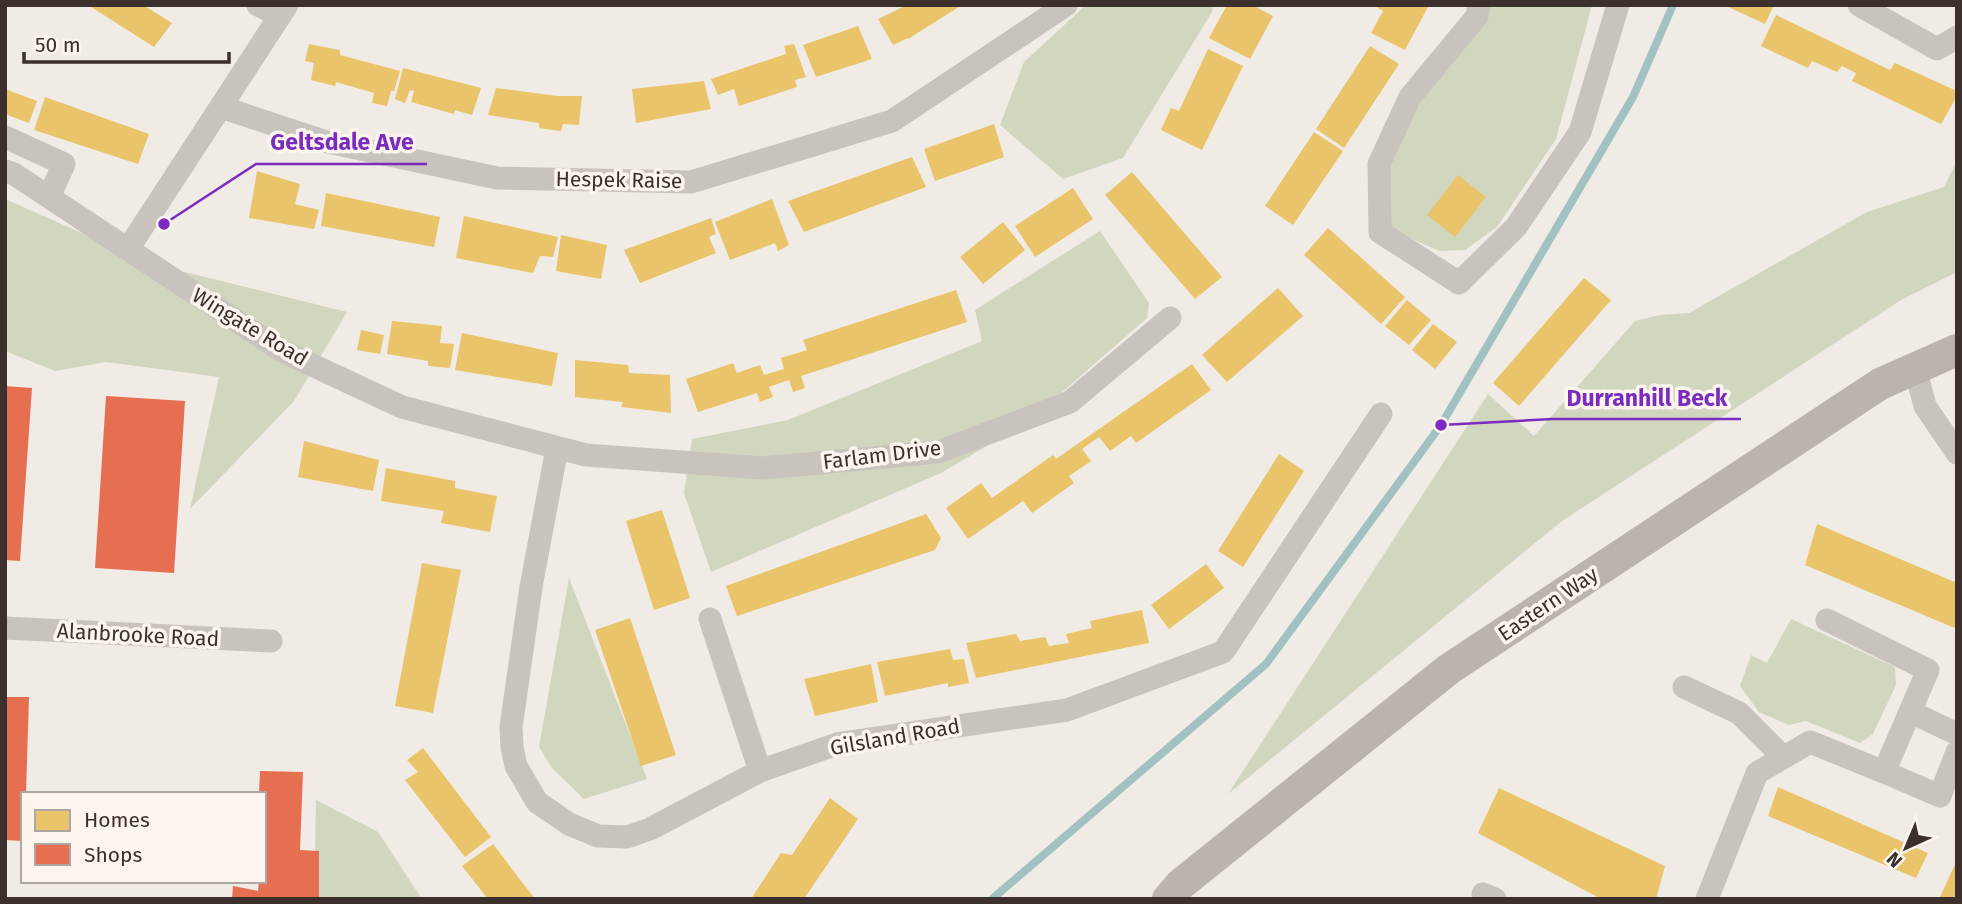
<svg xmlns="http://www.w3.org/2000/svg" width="1962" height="904" font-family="'Fira Sans',sans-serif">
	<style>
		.green { fill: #d1d6bf }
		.homes { fill: #e9c46a }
		.shops { fill: #e76f51 }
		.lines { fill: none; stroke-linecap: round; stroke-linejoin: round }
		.stream { stroke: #a1c2c1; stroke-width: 8 }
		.street { stroke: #c9c3be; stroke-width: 23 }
		.secondary { stroke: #bab3ae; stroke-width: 32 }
		.labels { text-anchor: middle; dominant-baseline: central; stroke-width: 7; stroke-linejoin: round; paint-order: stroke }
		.street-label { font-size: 21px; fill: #3b302b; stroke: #fbf5ee }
		.leader { fill: none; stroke: #7b2cbf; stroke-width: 2.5 }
		.callout-dot { fill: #7b2cbf; stroke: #fbf5ee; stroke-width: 2.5 }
		.callout-label { font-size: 23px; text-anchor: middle; font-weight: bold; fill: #7b2cbf; stroke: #fbf5ee; stroke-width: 7; stroke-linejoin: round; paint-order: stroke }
	</style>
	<rect width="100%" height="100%" fill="#f0ebe5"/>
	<!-- green -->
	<path class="green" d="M 1086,5 L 1213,5 L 1212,12 L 1123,158 L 1063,179 L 1000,125 L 1024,62 Z
		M 1484,5 L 1592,5 L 1556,139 L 1497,227 L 1465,250 L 1439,251 L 1410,238 L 1382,223 L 1378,183 L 1401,122 Z
		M 1957,160 L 1957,272 L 1901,300 L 1562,521 L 1228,794 L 1488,394 L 1534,436 L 1635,321 L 1659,315 L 1689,313 L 1867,212 L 1944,187 Z
		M 5,199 L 152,264 L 347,312 L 294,401 L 190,509 L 219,377 L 106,362 L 55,371 L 5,351 Z
		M 1100,231 L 1149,303 L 1147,318 L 1028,422 L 941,473 L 711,572 L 684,493 L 692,439 L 788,420 L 982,341 L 975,310 Z
		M 569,578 L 647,779 L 584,799 L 552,768 L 539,747 Z
		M 1791,619 L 1895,667 L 1896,685 L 1873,734 L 1860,743 L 1806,721 L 1789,725 L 1759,712 L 1740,686 L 1751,655 L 1767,663 Z
		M 316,800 L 378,832 L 422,899 L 314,899 Z"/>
	<!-- homes -->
	<path class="homes" d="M 88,5 L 143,5 L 172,23 L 154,47 Z
		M 907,5 L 962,5 L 908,39 L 908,38 L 893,45 L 878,19 Z
		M 1227,5 L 1252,5 L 1273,16 L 1250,59 L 1209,38 Z
		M 1373,5 L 1429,5 L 1405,50 L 1371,33 L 1383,11 Z
		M 1724,5 L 1774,5 L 1765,24 Z
		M 1776,15 L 1890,70 L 1895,63 L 1957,91 L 1957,96 L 1941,124 L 1852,81 L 1856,73 L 1842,66 L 1837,72 L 1812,61 L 1808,68 L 1761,46 Z
		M 858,26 L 872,59 L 816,77 L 803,45 Z
		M 309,44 L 340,50 L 340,55 L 400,71 L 394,91 L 391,91 L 387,106 L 372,103 L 374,93 L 336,82 L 335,86 L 311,80 L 314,63 L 305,61 Z
		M 794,44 L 806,77 L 795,80 L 797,87 L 739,106 L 734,89 L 718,95 L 711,79 L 786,54 L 784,46 Z
		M 1370,46 L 1399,64 L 1344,148 L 1316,129 Z
		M 1208,49 L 1243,66 L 1202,150 L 1161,130 L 1171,108 L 1179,111 Z
		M 403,68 L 481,88 L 472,115 L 455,110 L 454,114 L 411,102 L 414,91 L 410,90 L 405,103 L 395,99 Z
		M 704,81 L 711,109 L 636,123 L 632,89 Z
		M 496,88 L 557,96 L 582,96 L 579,125 L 563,124 L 561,131 L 539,128 L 539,123 L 488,115 Z
		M 5,89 L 37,101 L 29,123 L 5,114 Z
		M 45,97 L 149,134 L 138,164 L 34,130 Z
		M 994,124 L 1004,157 L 935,181 L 924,149 Z
		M 1314,132 L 1343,151 L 1293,225 L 1265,206 Z
		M 912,157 L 926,187 L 804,232 L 788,201 Z
		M 257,171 L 300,184 L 295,204 L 319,210 L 314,229 L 249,218 Z
		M 1132,172 L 1222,277 L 1195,299 L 1105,195 Z
		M 1458,175 L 1486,197 L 1455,237 L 1427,215 Z
		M 1073,188 L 1093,219 L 1035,257 L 1015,226 Z
		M 326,193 L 440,217 L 434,247 L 321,226 Z
		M 772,199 L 789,245 L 778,251 L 775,243 L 730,260 L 715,222 Z
		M 464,216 L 558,237 L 553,257 L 540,256 L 533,273 L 456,258 Z
		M 711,218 L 716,234 L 709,237 L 716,253 L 640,283 L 624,250 Z
		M 1003,222 L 1025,250 L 983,284 L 960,257 Z
		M 1328,228 L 1405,297 L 1381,324 L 1304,255 Z
		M 561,235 L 607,245 L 601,279 L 556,271 Z
		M 1584,278 L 1611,300 L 1519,406 L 1493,383 Z
		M 1278,288 L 1303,316 L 1227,382 L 1202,355 Z
		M 956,290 L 967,322 L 801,376 L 805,388 L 793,392 L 789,380 L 769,387 L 773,397 L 760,402 L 757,393 L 698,412 L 686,379 L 733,363 L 737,373 L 760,365 L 764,375 L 784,369 L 781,358 L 807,350 L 803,340 Z
		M 1407,300 L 1431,320 L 1409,345 L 1385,326 Z
		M 392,321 L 442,326 L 440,343 L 454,344 L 450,368 L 428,366 L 428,361 L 387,354 Z
		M 1433,324 L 1457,342 L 1435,369 L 1412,350 Z
		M 361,330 L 384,335 L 380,354 L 357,350 Z
		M 462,333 L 558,353 L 552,386 L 455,370 Z
		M 575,360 L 628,365 L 629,373 L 670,375 L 671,413 L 621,407 L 623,402 L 575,397 Z
		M 1192,364 L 1211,390 L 1136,443 L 1131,436 L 1110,451 L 1099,437 L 1082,449 L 1091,461 L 1069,476 L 1074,483 L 1032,513 L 1023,501 L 968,539 L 946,508 L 981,483 L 992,498 L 1053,455 L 1056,459 Z
		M 304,441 L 379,460 L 373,491 L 298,477 Z
		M 1279,454 L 1304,471 L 1243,567 L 1218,551 Z
		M 386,468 L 455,481 L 455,488 L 497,496 L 490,532 L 441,523 L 444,511 L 381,501 Z
		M 662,510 L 690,598 L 654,610 L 626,521 Z
		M 926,514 L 941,538 L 935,550 L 737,616 L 726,586 Z
		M 1817,524 L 1957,583 L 1957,629 L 1805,565 Z
		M 422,563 L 461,570 L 433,713 L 395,706 Z
		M 1206,564 L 1224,588 L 1169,629 L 1151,605 Z
		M 1142,610 L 1149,643 L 976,678 L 966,643 L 1016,634 L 1020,641 L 1045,637 L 1049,646 L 1069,643 L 1066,634 L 1092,628 L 1090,621 Z
		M 630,618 L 676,755 L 641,766 L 595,630 Z
		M 950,649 L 953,660 L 964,659 L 969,683 L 948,687 L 948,683 L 885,696 L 877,662 Z
		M 871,664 L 878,702 L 815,716 L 804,679 Z
		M 423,748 L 491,837 L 465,857 L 405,780 L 418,772 L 407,760 Z
		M 1778,787 L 1928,853 L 1916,878 L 1768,816 Z
		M 1499,788 L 1665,866 L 1656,899 L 1601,899 L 1478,833 Z
		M 830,798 L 858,819 L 804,899 L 751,899 L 781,853 L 792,855 Z
		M 493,844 L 535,899 L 488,899 L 462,866 Z
		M 1957,860 L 1957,899 L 1939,899 Z"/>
	<!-- shops -->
	<path class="shops" d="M 5,386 L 32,388 L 20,561 L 5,560 Z
		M 106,396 L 185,401 L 174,573 L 95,568 Z
		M 5,697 L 29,697 L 26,794 L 23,794 L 23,841 L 5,840 Z
		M 260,771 L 303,772 L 300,850 L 319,851 L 319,899 L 232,899 L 233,886 L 258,891 L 259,881 L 264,881 L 264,794 L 259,794 Z"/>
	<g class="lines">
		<!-- stream -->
		<path class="stream" d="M 992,899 L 1266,664 L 1441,425 L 1633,97 L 1673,5"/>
		<!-- street -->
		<path class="street" d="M 258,5 L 280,16
			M 1479,5 L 1477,16 L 1410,97 L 1379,164 L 1380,232 L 1459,283 L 1516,227 L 1580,132 L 1618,5
			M 1859,5 L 1937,49 L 1957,37
			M 221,107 L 323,141 L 497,178 L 691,182 L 892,121 L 1066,5
			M 5,137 L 64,164 L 49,197
			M 5,171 L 14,174 L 282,351 L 402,407 L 586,455 L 763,468 L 938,452 L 1070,402 L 1170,318
			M 128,249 L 287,5
			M 1915,368 L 1925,406 L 1957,453
			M 557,448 L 531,587 L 511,727 L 512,747 L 516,766 L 537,802 L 569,824 L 598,836 L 627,837 L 650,829 L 760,771 L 837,744 L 1067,710 L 1223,652 L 1381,414
			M 710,619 L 760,771
			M 5,628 L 271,641
			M 1684,687 L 1739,713 L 1783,757
			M 1911,712 L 1957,734
			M 1884,772 L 1940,796 L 1957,752
			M 1483,894 L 1495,899
			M 1707,899 L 1757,773 L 1810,742 L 1884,772 L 1928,670 L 1827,620"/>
		<!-- secondary -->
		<path class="secondary" d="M 1168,899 L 1181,884 L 1449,669 L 1880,384 L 1957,350"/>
	</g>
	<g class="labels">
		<!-- street labels -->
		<g class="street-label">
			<text transform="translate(619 180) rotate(1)">Hespek Raise</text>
			<text transform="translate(250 327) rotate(31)">Wingate Road</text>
			<text transform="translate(882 455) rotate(-7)">Farlam Drive</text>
			<text transform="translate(1548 604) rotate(-34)">Eastern Way</text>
			<text transform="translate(138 635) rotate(3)">Alanbrooke Road</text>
			<text transform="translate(895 737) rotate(-10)">Gilsland Road</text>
		</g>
	</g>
	<!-- callouts -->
	<path class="leader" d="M164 224L256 164H427M1441 425L1552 419H1741"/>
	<g class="callout-dot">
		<circle cx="164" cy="224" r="7"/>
		<circle cx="1441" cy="425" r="7"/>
	</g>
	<g class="callout-label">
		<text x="342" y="150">Geltsdale Ave</text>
		<text x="1647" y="406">Durranhill Beck</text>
	</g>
	<!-- border -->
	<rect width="1962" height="904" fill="none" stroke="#3b302b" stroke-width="14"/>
	<!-- legend -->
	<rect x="21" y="792" width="245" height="91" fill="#fbf5ee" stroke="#aea6a0" stroke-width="2"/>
	<rect x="35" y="810" width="35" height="21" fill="#e9c46a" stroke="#aea6a0" stroke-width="2"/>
	<text x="84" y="827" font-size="21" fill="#3b302b">Homes</text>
	<rect x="35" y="844" width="35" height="21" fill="#e76f51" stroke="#aea6a0" stroke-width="2"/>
	<text x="84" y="862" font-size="21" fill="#3b302b">Shops</text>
	<!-- north arrow -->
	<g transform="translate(1906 848) rotate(224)" stroke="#fbf5ee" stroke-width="5" paint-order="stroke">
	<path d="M0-5L12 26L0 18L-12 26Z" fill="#3b302b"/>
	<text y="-10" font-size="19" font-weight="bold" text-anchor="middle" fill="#3b302b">N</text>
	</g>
	<!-- scale -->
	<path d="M24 52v10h205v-10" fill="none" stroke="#3b302b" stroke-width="3.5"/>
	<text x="35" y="52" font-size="21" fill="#3b302b" stroke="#fbf5ee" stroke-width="5" paint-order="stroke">50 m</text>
</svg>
